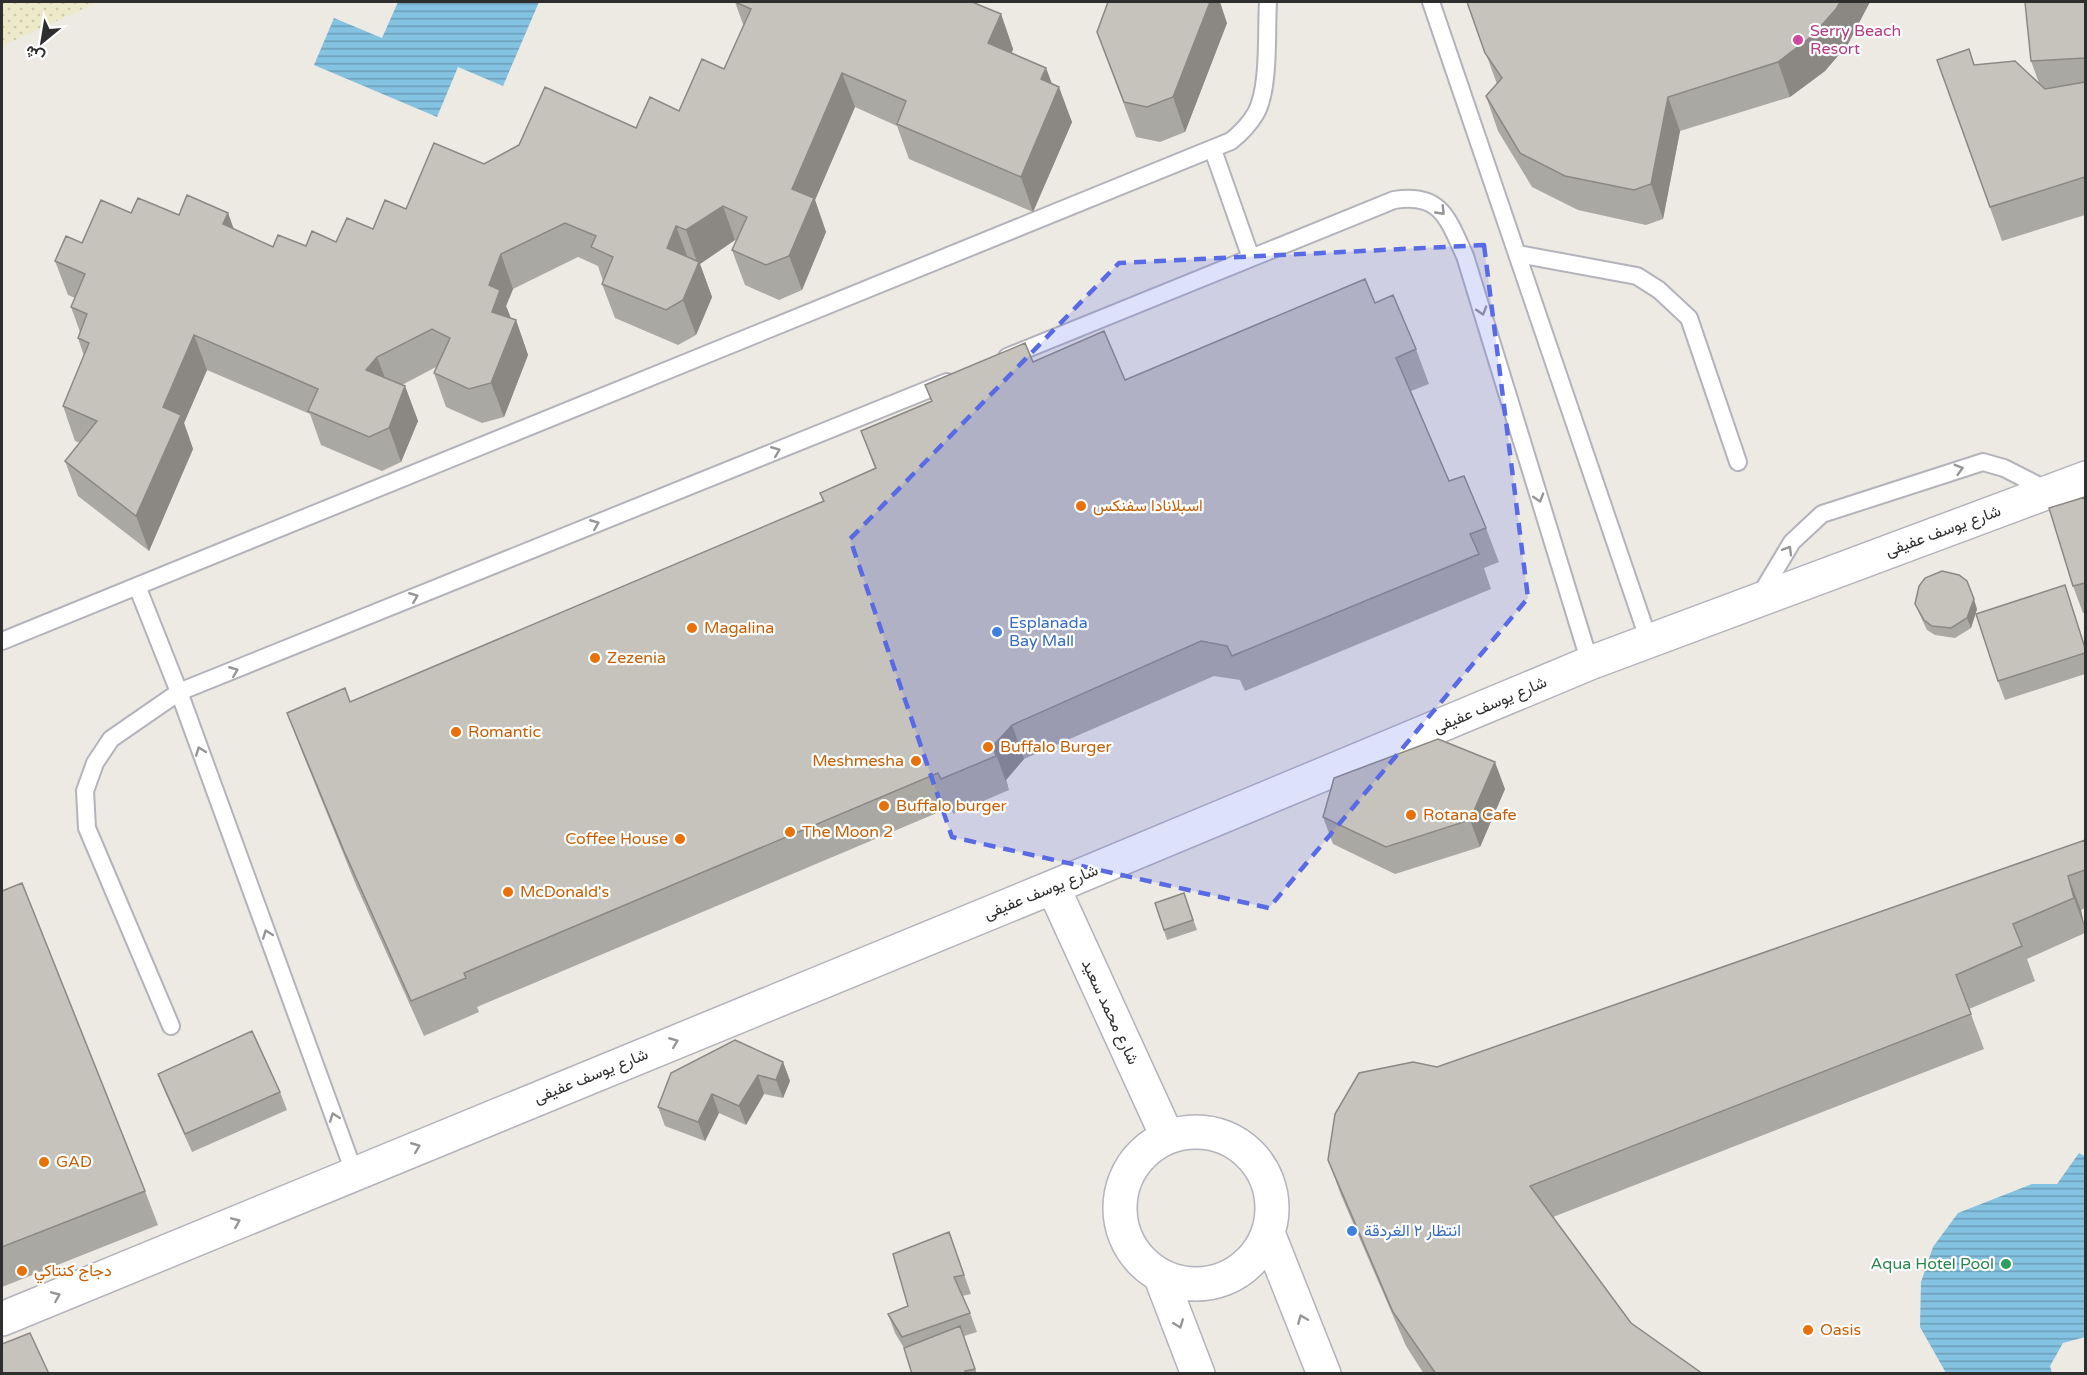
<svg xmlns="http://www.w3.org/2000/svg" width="2087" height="1375" font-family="'Varela Round',Vazirmatn,sans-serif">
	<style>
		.sand { fill: url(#sand-dots) }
		.water { fill: url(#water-rules) }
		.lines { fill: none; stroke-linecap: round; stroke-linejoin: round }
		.lane-casing { stroke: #b3b3bc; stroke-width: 20 }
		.secondary-casing { stroke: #b3b3bc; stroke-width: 36 }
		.lane { stroke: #fff; stroke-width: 16 }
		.secondary { stroke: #fff; stroke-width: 33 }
		.wall { fill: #aaa8a3 }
		.shaded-wall { fill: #8b8884 }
		.building { fill: #c6c3bd; stroke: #8b8884; stroke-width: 1.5 }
		.oneway { stroke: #969696 }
		.marked { fill: #586ae4; fill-opacity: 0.2; stroke: #586ae4; stroke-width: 4.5; stroke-dasharray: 12 8; stroke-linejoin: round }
		.hotel-dot { fill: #d1479c; stroke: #fff; stroke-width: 2 }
		.food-dot { fill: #e8710a; stroke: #fff; stroke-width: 2 }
		.shop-dot { fill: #3f7fe0; stroke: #fff; stroke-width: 2 }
		.leisure-dot { fill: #2e9e5b; stroke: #fff; stroke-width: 2 }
		.labels { text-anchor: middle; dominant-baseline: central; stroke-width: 4.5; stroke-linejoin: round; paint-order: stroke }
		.hotel-label { font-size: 16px; fill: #b23c85; stroke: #fff; text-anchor: start }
		.food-label { font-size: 16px; fill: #c56008; stroke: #fff; text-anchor: start }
		.street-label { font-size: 16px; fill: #2e2e2e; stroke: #fff }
		.shop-label { font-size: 16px; fill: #366cbe; stroke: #fff; text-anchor: start }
		.leisure-label { font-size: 16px; fill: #27864d; stroke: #fff; text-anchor: end }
	</style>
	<defs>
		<pattern id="sand-dots" width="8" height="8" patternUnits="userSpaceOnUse" patternTransform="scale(1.5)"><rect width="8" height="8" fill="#edeaca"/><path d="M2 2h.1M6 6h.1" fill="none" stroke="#ccc9ae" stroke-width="1.8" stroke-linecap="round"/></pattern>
		<pattern id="water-rules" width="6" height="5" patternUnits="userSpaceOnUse" patternTransform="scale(1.5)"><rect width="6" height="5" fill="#84c2e1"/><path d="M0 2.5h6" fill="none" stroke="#6c9eb7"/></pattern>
	</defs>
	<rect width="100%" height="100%" fill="#ede9e3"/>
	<!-- sand -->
	<path class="sand" d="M 2,2 L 98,2 L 2,46 Z"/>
	<!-- water -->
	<path class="water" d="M 398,2 L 539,2 L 503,86 L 458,67 L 437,117 L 314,65 L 334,18 L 382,38 Z
		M 2079,1153 L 2086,1157 L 2085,1337 L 2063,1343 L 2050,1366 L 2052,1373 L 1946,1373 L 1920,1327 L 1921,1282 L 1933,1247 L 1958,1213 L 2032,1184 L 2057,1184 Z"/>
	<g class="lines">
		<!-- lane casing -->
		<g class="lane-casing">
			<path id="lane" d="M 1431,2 L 1649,641
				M 1213,150 L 1251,258
				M 1518,254 L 1637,276 L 1659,290 L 1689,318 L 1738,462
				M 1007,357 L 1394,200 C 1441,192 1448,219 1465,256 L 1590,663
				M 137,586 L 179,692 L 354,1172
				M 1759,597 L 1792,542 L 1822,514 L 1983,462 L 2004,468 L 2049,491
				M 2,641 L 1231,141 C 1241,133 1249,125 1256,113 C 1270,87 1266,32 1268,2
				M 171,1026 L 87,828 L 85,791 L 95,763 L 111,739 L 179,692 L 947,382"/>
		</g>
		<!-- secondary casing -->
		<g class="secondary-casing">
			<path id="secondary" d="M 1053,887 L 1167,1136
				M1120 1208a76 76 0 1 1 152 0a76 76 0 1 1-152 0Z
				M 1268,1233 L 1324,1374
				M 1160,1275 L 1198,1374
				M 2,1319 L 1053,887 L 1590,663 L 2086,478"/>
		</g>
		<!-- lane -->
		<use href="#lane" class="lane"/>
		<!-- secondary -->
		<use href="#secondary" class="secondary"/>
	</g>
	<!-- wall -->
	<path class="wall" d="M 735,2 L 1001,14 L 1013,49 L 1012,53 L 1046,68 L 1052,84 L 1072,122 L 1033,212 L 909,159 L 897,126 L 855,107 L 815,200 L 826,232 L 802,290 L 779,300 L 745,285 L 732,250 L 736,241 L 735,240 L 700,264 L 712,297 L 696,335 L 678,345 L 615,318 L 602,284 L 603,281 L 598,266 L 578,257 L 513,289 L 506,306 L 511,318 L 516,320 L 528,355 L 504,417 L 482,423 L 446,407 L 434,373 L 436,367 L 402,385 L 405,386 L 418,421 L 401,462 L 382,471 L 321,445 L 310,414 L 207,370 L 184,423 L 193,449 L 149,551 L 78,496 L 65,461 L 80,443 L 75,441 L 63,406 L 84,356 L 78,338 L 80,332 L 71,307 L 75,298 L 68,295 L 55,261 L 131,213 L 179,215 L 228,213 L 234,229 L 273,247 L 306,246 L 336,242 L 373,229 L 406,209 L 484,164 L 636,128 L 679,111 L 724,69 L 744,27 Z
		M 1467,2 L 1848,44 L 1825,71 L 1790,97 L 1680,131 L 1663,219 L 1646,225 L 1578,210 L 1532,187 L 1498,131 L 1486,96 L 1497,84 Z
		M 2085,2 L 2085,215 L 2002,241 L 1937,60 L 1974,65 L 2039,83 L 2031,61 Z
		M 1227,23 L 1185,132 L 1160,142 L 1136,137 L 1097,32 Z
		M 1375,303 L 1416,349 L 1429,384 L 1411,391 L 1449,481 L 1486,528 L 1499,562 L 1484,568 L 1491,589 L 1245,691 L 1240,680 L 1214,676 L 1024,759 L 1006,780 L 1009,790 L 953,814 L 951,807 L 477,1007 L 479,1012 L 424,1036 L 356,885 L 300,747 L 287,713 L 350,702 L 823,502 L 820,493 L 875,469 L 861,431 L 931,401 L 925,385 L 1033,362 L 1125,380 Z
		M 2085,497 L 2085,613 L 2083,613 L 2073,586 Z
		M 2065,585 L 2085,646 L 2085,674 L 2005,700 L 1998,681 Z
		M 1915,604 L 1977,609 L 1971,628 L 1955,638 L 1935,635 L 1927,630 L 1919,613 Z
		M 1505,789 L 1480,847 L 1395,874 L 1333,844 L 1323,817 Z
		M 2085,840 L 2085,908 L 2081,910 L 2085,928 L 2085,933 L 2027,959 L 2035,981 L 1969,1009 L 1984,1049 L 1553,1217 L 1631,1323 L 1703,1374 L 1424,1374 L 1406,1346 L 1341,1195 L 1328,1160 L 1437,1067 Z
		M 2,891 L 145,1191 L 158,1225 L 2,1287 Z
		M 1184,893 L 1197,930 L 1167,940 L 1155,903 Z
		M 783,1062 L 790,1081 L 783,1098 L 764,1094 L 746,1125 L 719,1113 L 705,1141 L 665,1126 L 658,1107 Z
		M 158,1074 L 280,1092 L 287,1110 L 192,1152 L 165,1092 Z
		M 949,1232 L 971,1294 L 962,1296 L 970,1313 L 977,1332 L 964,1336 L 977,1374 L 912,1374 L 904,1348 L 895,1333 L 888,1314 L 908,1306 Z"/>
	<!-- shaded-wall -->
	<path class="shaded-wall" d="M 1210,2 L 1220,2 L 1227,23 L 1185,132 L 1173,97 Z
		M 1840,2 L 1870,2 L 1848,44 L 1825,71 L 1790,97 L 1778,62 Z
		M 1001,14 L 1013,49 L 1001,77 L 988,43 Z
		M 1046,68 L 1056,95 L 1059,87 L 1072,122 L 1033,212 L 1021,177 L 1041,79 Z
		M 842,73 L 855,107 L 815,200 L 826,232 L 802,290 L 789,256 L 792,189 Z
		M 1668,97 L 1680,131 L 1663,219 L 1651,184 Z
		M 723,206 L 735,240 L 700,264 L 712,297 L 696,335 L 683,300 L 698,265 L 686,230 Z
		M 228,213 L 240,248 L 223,224 Z
		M 676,226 L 689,261 L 667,248 Z
		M 501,254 L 513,289 L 506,306 L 513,324 L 492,312 L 489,285 Z
		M 516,320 L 528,355 L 504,417 L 491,383 Z
		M 194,335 L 207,370 L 184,423 L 193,449 L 149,551 L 136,516 L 163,407 Z
		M 377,357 L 390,391 L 366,370 Z
		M 405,386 L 418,421 L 401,462 L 389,428 Z
		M 1974,599 L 1977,609 L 1971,628 L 1967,618 Z
		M 1012,725 L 1024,759 L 1006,780 L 1009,790 L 993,746 Z
		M 1495,762 L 1505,789 L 1480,847 L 1470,820 Z
		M 2068,876 L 2081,910 L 2085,929 L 2074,898 Z
		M 783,1062 L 790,1081 L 783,1098 L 776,1080 Z
		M 758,1075 L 764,1094 L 746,1125 L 739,1106 Z
		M 712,1094 L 719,1113 L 705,1141 L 698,1122 Z"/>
	<!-- building -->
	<path class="building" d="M 735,2 L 972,2 L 1001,14 L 988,43 L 1046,68 L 1041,79 L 1059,87 L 1021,177 L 897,124 L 906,101 L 842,73 L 792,189 L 814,198 L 789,256 L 766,265 L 732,250 L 747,217 L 723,206 L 686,230 L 676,226 L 667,248 L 699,262 L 683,300 L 666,310 L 602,284 L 613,257 L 591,247 L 596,236 L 565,223 L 501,254 L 489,285 L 500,290 L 492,312 L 516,320 L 491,383 L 469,389 L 434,373 L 450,338 L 432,329 L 377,357 L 366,370 L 405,386 L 389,428 L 369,437 L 308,411 L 318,389 L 194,335 L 163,407 L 181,415 L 136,516 L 65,461 L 97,421 L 63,406 L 89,343 L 78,338 L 87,314 L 71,307 L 85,274 L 55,261 L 66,236 L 82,243 L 101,200 L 131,213 L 138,198 L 179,215 L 187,195 L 228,213 L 223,224 L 273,247 L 278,235 L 306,246 L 312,231 L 336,242 L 347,218 L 373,229 L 385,200 L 406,209 L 434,143 L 484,164 L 519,145 L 545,87 L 636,128 L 650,97 L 679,111 L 702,59 L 724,69 L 751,9 Z
		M 1108,2 L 1210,2 L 1173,97 L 1147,107 L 1124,102 L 1097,32 Z
		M 1467,2 L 1840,2 L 1836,9 L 1812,36 L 1778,62 L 1668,97 L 1651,184 L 1634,190 L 1565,176 L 1520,153 L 1486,96 L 1502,78 L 1485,53 Z
		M 2025,2 L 2085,2 L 2085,58 L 2031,61 Z
		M 1969,49 L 1974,65 L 2015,61 L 2045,89 L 2085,82 L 2085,177 L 1990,207 L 1937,60 Z
		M 1365,279 L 1375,303 L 1393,295 L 1416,349 L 1396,358 L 1449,481 L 1464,476 L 1486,528 L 1470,534 L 1479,554 L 1232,656 L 1227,646 L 1201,641 L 1012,725 L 993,746 L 996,756 L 941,779 L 938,773 L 464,973 L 466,978 L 411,1001 L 344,851 L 287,713 L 345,688 L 350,702 L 824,501 L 820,493 L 876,468 L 861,431 L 932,401 L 925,385 L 1025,343 L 1033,362 L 1104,331 L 1125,380 Z
		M 2085,497 L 2085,583 L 2073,586 L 2049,508 Z
		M 1942,571 L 1959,575 L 1967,581 L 1974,599 L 1967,618 L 1951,628 L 1932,626 L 1924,620 L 1915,604 L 1919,586 L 1925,578 Z
		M 2065,585 L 2085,648 L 2085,653 L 1998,681 L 1976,614 Z
		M 1438,739 L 1495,762 L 1470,820 L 1386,847 L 1323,817 L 1334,778 Z
		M 2085,840 L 2085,870 L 2068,876 L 2074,898 L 2013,924 L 2022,946 L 1956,975 L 1971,1014 L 1530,1186 L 1631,1323 L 1703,1374 L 1436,1374 L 1393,1312 L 1328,1160 L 1335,1114 L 1359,1073 L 1413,1062 L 1437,1067 Z
		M 22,883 L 145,1191 L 2,1247 L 2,891 Z
		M 1184,893 L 1193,920 L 1164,930 L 1155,903 Z
		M 252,1031 L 280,1092 L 185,1134 L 158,1074 Z
		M 735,1040 L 783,1062 L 776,1080 L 758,1075 L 739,1106 L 712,1094 L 698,1122 L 658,1107 L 671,1073 Z
		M 949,1232 L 964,1275 L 954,1277 L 970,1313 L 902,1337 L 888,1314 L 908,1306 L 893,1254 Z
		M 960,1326 L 975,1369 L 965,1371 L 967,1374 L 912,1374 L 904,1348 Z
		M 30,1333 L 49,1374 L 2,1374 L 2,1344 Z"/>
	<!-- one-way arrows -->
	<defs><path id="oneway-chevron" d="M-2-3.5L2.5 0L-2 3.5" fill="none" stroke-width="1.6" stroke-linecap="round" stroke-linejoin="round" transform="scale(1.5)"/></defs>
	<g class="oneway">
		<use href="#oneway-chevron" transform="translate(1441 211) rotate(46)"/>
		<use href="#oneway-chevron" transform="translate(1482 311) rotate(73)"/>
		<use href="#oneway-chevron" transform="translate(776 451) rotate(-22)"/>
		<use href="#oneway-chevron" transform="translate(1959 469) rotate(-16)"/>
		<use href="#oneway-chevron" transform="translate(1539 498) rotate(73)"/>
		<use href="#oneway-chevron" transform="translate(595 524) rotate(-22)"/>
		<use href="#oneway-chevron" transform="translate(1788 550) rotate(-59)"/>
		<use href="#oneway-chevron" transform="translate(414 597) rotate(-22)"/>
		<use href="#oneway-chevron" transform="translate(234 671) rotate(-22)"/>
		<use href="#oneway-chevron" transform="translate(200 751) rotate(-110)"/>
		<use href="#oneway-chevron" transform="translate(267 934) rotate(-110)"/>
		<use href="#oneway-chevron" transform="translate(674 1042) rotate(-22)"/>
		<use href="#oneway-chevron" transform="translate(334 1117) rotate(-110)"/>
		<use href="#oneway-chevron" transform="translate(416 1147) rotate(-22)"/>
		<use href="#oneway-chevron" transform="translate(236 1222) rotate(-23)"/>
		<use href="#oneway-chevron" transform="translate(56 1296) rotate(-23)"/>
		<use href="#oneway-chevron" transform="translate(1302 1319) rotate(-112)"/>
		<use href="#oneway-chevron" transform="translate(1179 1324) rotate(69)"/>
	</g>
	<!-- marked area -->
	<path class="marked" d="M 1484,245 L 1528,598 L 1269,908 L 952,837 L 850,539 L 1119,263 Z"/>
	<!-- markers -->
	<circle class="hotel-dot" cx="1798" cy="40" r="6"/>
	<g class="food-dot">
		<circle cx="1081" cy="506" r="6"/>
		<circle cx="692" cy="628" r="6"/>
		<circle cx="595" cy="658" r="6"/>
		<circle cx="456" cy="732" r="6"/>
		<circle cx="988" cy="747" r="6"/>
		<circle cx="916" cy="761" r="6"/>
		<circle cx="884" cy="806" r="6"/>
		<circle cx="1411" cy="815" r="6"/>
		<circle cx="790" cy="832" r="6"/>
		<circle cx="680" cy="839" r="6"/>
		<circle cx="508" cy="892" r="6"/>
		<circle cx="44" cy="1162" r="6"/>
		<circle cx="22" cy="1271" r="6"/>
		<circle cx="1808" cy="1330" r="6"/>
	</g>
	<g class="shop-dot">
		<circle cx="997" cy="632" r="6"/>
		<circle cx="1352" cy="1231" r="6"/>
	</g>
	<circle class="leisure-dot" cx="2006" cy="1264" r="6"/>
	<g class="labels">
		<!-- hotel labels -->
		<g class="hotel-label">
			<text x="1810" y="31">Serry Beach<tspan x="1810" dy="18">Resort</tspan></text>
		</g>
		<!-- food labels -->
		<g class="food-label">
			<text x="1093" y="506">اسبلانادا سفنكس</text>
			<text x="704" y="628">Magalina</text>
			<text x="607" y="658">Zezenia</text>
			<text x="468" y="732">Romantic</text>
			<text x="1000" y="747">Buffalo Burger</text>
			<text x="904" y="761" text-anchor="end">Meshmesha</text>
			<text x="896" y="806">Buffalo burger</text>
			<text x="1423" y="815">Rotana Cafe</text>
			<text x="802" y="832">The Moon 2</text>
			<text x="668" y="839" text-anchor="end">Coffee House</text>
			<text x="520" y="892">McDonald's</text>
			<text x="56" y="1162">GAD</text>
			<text x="34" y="1271">دجاج كنتاكي</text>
			<text x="1820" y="1330">Oasis</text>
		</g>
		<!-- street labels -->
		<g class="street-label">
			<text transform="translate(1943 531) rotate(-20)">شارع يوسف عفيفى</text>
			<text transform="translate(1490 705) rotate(-23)">شارع يوسف عفيفى</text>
			<text transform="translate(1041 892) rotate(-22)">شارع يوسف عفيفى</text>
			<text transform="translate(1110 1012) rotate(65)">شارع محمد سعيد</text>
			<text transform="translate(591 1076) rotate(-22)">شارع يوسف عفيفى</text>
		</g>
		<!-- shop labels -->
		<g class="shop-label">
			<text x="1009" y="623">Esplanada<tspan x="1009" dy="18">Bay Mall</tspan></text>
			<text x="1364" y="1231">انتظار ٢ الغردقة</text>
		</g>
		<!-- leisure labels -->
		<g class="leisure-label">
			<text x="1994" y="1264">Aqua Hotel Pool</text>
		</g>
	</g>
	<!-- border -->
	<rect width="2087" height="1375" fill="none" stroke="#2e2e2e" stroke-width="6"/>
	<!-- north arrow -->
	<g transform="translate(42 42) rotate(210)" stroke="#ffffff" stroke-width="4.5" paint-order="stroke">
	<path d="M0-4.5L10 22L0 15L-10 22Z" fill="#2e2e2e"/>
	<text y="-9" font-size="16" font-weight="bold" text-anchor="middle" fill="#2e2e2e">ش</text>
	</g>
</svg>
